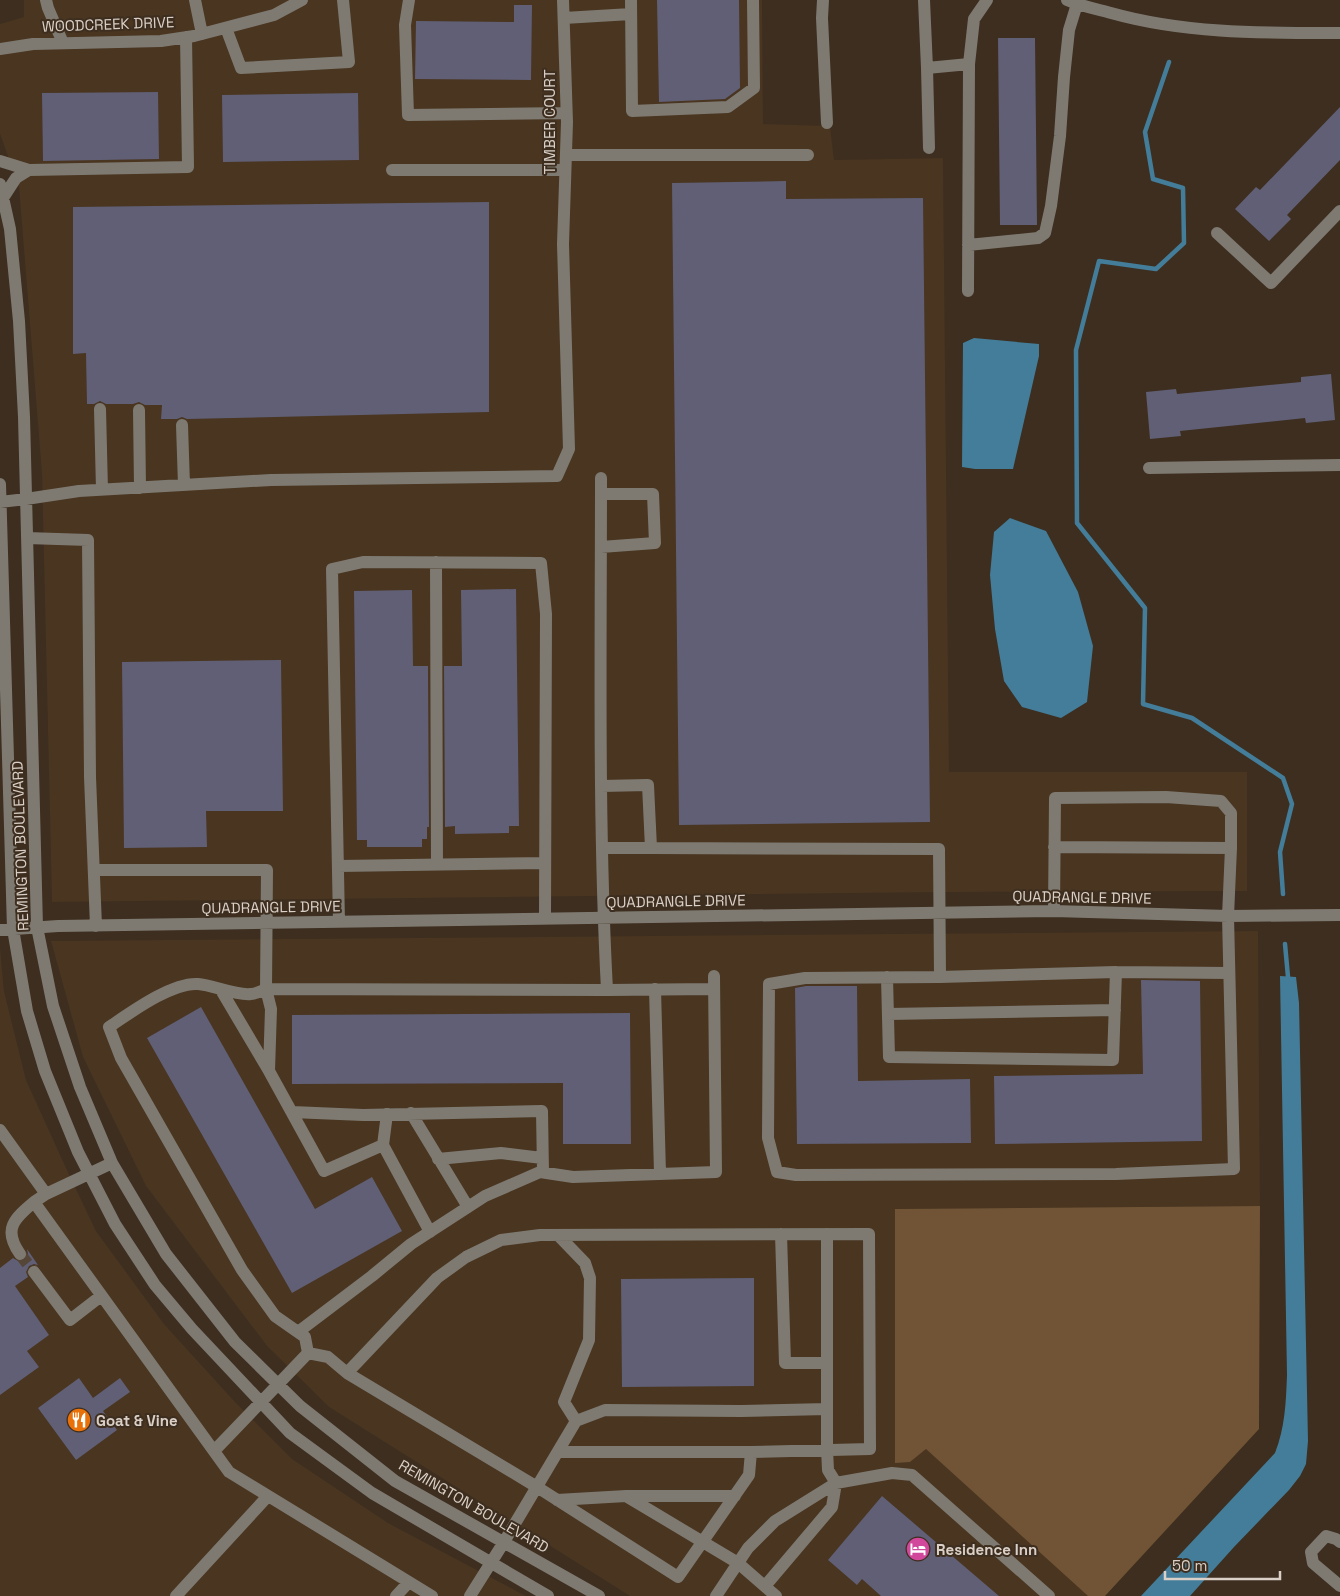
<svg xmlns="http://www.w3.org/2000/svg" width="1340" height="1596" font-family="'Space Grotesk',sans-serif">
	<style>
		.built { fill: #493520 }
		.green { fill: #715435 }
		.water { fill: #437d9a }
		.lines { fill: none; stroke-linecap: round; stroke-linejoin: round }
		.stream { stroke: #437d9a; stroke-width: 4.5 }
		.building { fill: #605f75 }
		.minor-tunnel { stroke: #554638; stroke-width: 12; stroke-dasharray: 12 6; stroke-linecap: butt }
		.minor { stroke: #7e7a71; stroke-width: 12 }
		.labels { text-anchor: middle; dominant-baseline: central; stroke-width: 4; stroke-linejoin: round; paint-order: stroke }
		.street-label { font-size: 15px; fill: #dad0c7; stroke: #3d2e1f }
		.poi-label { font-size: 15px; font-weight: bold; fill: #dad0c7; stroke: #3d2e1f; text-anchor: start }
	</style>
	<rect width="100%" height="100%" fill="#3d2e1f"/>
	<!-- built -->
	<path class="built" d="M 24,0 L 762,0 L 763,124 L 830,126 L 834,160 L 943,158 L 949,772 L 1247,772 L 1247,891 L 950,892 L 52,902 L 42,474 L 19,187 L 0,134 L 0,24 L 24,17 Z
		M 1258,931 L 1260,1206 L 895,1209 L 910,1462 L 926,1448 L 1088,1596 L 630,1596 L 329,1407 L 267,1346 L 146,1186 L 83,1057 L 51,941 Z
		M 0,948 L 4,991 L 26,1080 L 67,1170 L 96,1231 L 164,1324 L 236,1403 L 292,1459 L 388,1523 L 526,1596 L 0,1596 Z"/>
	<!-- green -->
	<path class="green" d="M 1260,1206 L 1259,1429 L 1105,1596 L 1088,1596 L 926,1449 L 910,1462 L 895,1463 L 895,1209 Z"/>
	<!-- water -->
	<path class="water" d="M 974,338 L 1039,344 L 1039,356 L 1013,469 L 975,469 L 962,467 L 963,343 Z
		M 1010,518 L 1046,531 L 1078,592 L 1093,646 L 1087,702 L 1061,718 L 1022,707 L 1004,681 L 995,629 L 990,575 L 994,532 Z
		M 1280,976 L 1296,977 L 1299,1003 L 1308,1441 L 1306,1464 L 1300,1476 L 1289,1490 L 1234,1547 L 1190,1596 L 1141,1596 L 1275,1453 C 1285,1428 1286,1402 1287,1375 Z"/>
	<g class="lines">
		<!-- stream -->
		<path class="stream" d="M 1169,62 L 1145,132 L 1153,179 L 1183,188 L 1184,243 L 1156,269 L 1099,261 L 1076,350 L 1077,523 L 1145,608 L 1143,704 L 1192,718 L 1283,778 L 1292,804 L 1280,852 L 1283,894
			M 1285,944 L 1288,977"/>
	</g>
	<!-- building -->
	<path class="building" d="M 657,0 L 739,0 L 740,88 L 725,99 L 659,102 Z
		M 514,5 L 532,5 L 531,80 L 415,79 L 416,21 L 514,22 Z
		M 998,38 L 1035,38 L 1037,225 L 1000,225 Z
		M 158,92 L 159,159 L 43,161 L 42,93 Z
		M 358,93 L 359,160 L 223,162 L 222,95 Z
		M 1340,107 L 1340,160 L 1287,215 L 1291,219 L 1269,241 L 1235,209 L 1256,187 L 1260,190 Z
		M 786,181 L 786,199 L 923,198 L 930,822 L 679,825 L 672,183 Z
		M 489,202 L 489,412 L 187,419 L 182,417 L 177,419 L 161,419 L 162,405 L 145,405 L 139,402 L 133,404 L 106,404 L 100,401 L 94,404 L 87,404 L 86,353 L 73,354 L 73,207 Z
		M 1331,374 L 1335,420 L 1306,423 L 1305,418 L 1180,431 L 1181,436 L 1150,439 L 1146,392 L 1176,389 L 1177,394 L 1301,382 L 1301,377 Z
		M 516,589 L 519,826 L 509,826 L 509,833 L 455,834 L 455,826 L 445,827 L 444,666 L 462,666 L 461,590 Z
		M 412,590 L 413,666 L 428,666 L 429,827 L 427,827 L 427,839 L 422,839 L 422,847 L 367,847 L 367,840 L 357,840 L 354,591 Z
		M 281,660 L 283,811 L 206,811 L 207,847 L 124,848 L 122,662 Z
		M 1141,980 L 1200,981 L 1202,1141 L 995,1144 L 994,1076 L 1143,1074 Z
		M 806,986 L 857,986 L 858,1081 L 970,1079 L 971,1143 L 797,1144 L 795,988 Z
		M 201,1007 L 315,1209 L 372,1177 L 402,1231 L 292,1293 L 147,1038 Z
		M 630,1013 L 631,1144 L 563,1144 L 563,1083 L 292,1084 L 292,1015 Z
		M 27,1249 L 38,1265 L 34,1264 L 29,1266 L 26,1272 L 28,1277 L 15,1286 L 49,1335 L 27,1351 L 39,1367 L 0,1395 L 0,1268 L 13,1258 L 20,1262 L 25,1261 L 28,1254 Z
		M 754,1278 L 754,1386 L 622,1387 L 621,1279 Z
		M 79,1378 L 93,1398 L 120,1378 L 130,1392 L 103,1411 L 117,1430 L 76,1460 L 38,1408 Z
		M 882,1496 L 999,1596 L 881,1596 L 862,1579 L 857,1585 L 828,1560 Z"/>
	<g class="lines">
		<!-- minor-tunnel -->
		<path class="minor-tunnel" d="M 20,1254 L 34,1272"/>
		<!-- minor -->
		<path class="minor" d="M 46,0 L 48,8 L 63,43
			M 195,0 L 202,34
			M 409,0 L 405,25 L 408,115 L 566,113
			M 631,0 L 632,111 L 728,107 L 754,88 L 753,0
			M 823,0 L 822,18 L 827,123
			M 924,0 L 927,68
			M 1067,0 C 1081,6 1096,9 1111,13 C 1186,34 1263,33 1340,33
			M 564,18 L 631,14
			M 226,28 L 241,68 L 349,62 L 343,0
			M 0,49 L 33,44 L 161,41 L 194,36 L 274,15 L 302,0
			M 929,148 L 927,68 L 969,64
			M 566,155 L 808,155
			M 0,161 L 29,170 L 16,178 L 3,198
			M 29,170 L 188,167 L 186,37
			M 392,170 L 565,170
			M 0,184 L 10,229 L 19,321 L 24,417 L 37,927 L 53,1006 L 80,1087 L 112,1163 L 166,1254 L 235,1342 L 300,1406 L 395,1481 L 599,1596
			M 1217,233 L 1271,283 L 1340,211
			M 968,245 L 1038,238 L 1045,233 L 1051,206 L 1060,136 L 1064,77 L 1069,30 L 1077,4
			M 968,291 L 969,64 L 974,19 L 987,0
			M 100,409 L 102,490
			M 139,410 L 140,488
			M 182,425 L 184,485
			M 1149,468 L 1340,465
			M 601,478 C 601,648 598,820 607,990 L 714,989
			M 0,484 L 13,929 L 27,1011 L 45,1071 L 78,1152 L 115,1224 L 155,1285 L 192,1329 L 290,1433 L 372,1493 L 548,1596
			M 601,494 L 653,494 L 655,543 L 601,547
			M 0,502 L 26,499 L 79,491 L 271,480 L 557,476 L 569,449 L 563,244 L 567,122 L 563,0
			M 27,538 L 88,540 L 90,777 L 96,926
			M 436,562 L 437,865
			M 601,786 L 648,785 L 651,848 L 602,848
			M 1054,847 L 1231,848
			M 651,848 L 939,849 L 940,977 L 805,978 L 769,984 L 768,1138 L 777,1172 L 796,1175 L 1116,1174 L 1234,1169 L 1228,916 L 1231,848 L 1231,813 L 1221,801 L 1166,797 L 1055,798 L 1054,911
			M 338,866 L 545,863
			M 94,870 L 267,870 L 266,989 C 261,991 256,994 251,994 C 236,996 213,985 198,984 C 172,982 130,1013 109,1027 L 121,1058 L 242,1270 L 275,1316 L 305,1337 L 308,1353
			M 339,922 L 332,569 L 363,562 L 541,563 L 546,614 L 545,919
			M 0,930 L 58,926 L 1054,911 L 1228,916 L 1340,915
			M 887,977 L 889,1057 L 1113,1060 L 1116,972
			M 940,977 L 1116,972 L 1229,973
			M 655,989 L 660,1173
			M 221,990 L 269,1071
			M 888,1014 L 1115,1010
			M 292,1112 L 363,1115 L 542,1111 L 543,1172
			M 411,1113 L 468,1207
			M 0,1130 L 46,1194 L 112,1163
			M 383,1145 L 387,1114
			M 438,1159 L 501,1153 L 542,1158
			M 46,1194 L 34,1202 L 229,1472 L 432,1596
			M 430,1232 L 383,1145 L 324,1171 L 269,1071 L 271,1009 L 266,989 L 607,990
			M 781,1234 L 785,1363 L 827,1363
			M 558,1235 L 585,1263 L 590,1278 L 589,1340 L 564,1402 L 576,1421
			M 20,1254 C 2,1229 15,1218 34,1202
			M 34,1272 L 70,1320 L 101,1296
			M 298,1332 L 372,1276 L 411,1244 L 485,1196 L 540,1172 L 573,1177 L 716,1172 L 714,976
			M 214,1451 L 308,1353 L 328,1357 L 347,1373 L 537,1487 L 678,1577 L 749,1475 L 751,1452 L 870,1449 L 869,1234 L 540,1235 L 501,1240 L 466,1257 L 437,1278 L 347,1373
			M 558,1452 L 751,1452
			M 626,1496 L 735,1496
			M 557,1500 L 626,1496 L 738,1563 L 776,1596
			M 1340,1542 L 1336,1539 L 1326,1536 L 1311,1552 L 1313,1563 L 1340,1586
			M 765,1586 L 832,1507 L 836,1483 L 828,1470 L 827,1449 L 827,1234
			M 176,1596 L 268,1496
			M 396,1596 L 409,1582
			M 470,1596 L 504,1542 L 576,1421 L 605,1410 L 741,1411 L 827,1409
			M 716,1596 L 748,1548 L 775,1521 L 836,1483 L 892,1473 L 912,1475 L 1049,1596"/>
	</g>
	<!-- icons -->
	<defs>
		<g id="restaurant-disc" transform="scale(1.25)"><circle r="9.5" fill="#e8710a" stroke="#3d2e1f"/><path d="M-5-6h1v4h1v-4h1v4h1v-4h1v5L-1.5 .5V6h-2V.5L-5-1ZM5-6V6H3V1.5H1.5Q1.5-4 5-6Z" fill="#fff"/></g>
		<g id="hotel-disc" transform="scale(1.25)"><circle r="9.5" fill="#d1479c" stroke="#3d2e1f"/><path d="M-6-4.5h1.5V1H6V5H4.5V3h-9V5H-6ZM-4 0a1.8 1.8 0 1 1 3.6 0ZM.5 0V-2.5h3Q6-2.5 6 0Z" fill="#fff"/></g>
	</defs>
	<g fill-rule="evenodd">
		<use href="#restaurant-disc" x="79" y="1420"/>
		<use href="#hotel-disc" x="918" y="1549"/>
	</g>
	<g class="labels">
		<!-- street labels -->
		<g class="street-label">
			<text transform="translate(108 24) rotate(-2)">WOODCREEK DRIVE</text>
			<text transform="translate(549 122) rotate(-90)">TIMBER COURT</text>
			<text transform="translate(20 846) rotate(-92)">REMINGTON BOULEVARD</text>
			<text transform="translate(1082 897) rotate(1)">QUADRANGLE DRIVE</text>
			<text transform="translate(676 901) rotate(-1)">QUADRANGLE DRIVE</text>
			<text transform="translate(271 907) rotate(-1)">QUADRANGLE DRIVE</text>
			<text transform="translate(474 1506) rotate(30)">REMINGTON BOULEVARD</text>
		</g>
		<!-- poi labels -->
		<g class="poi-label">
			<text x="96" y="1420">Goat &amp; Vine</text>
			<text x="936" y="1549">Residence Inn</text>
		</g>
	</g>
	<!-- scale -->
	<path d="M1165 1571v8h115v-8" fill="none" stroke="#dad0c7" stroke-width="2.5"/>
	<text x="1172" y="1571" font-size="15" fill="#dad0c7" stroke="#3d2e1f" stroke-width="4" paint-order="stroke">50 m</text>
</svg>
